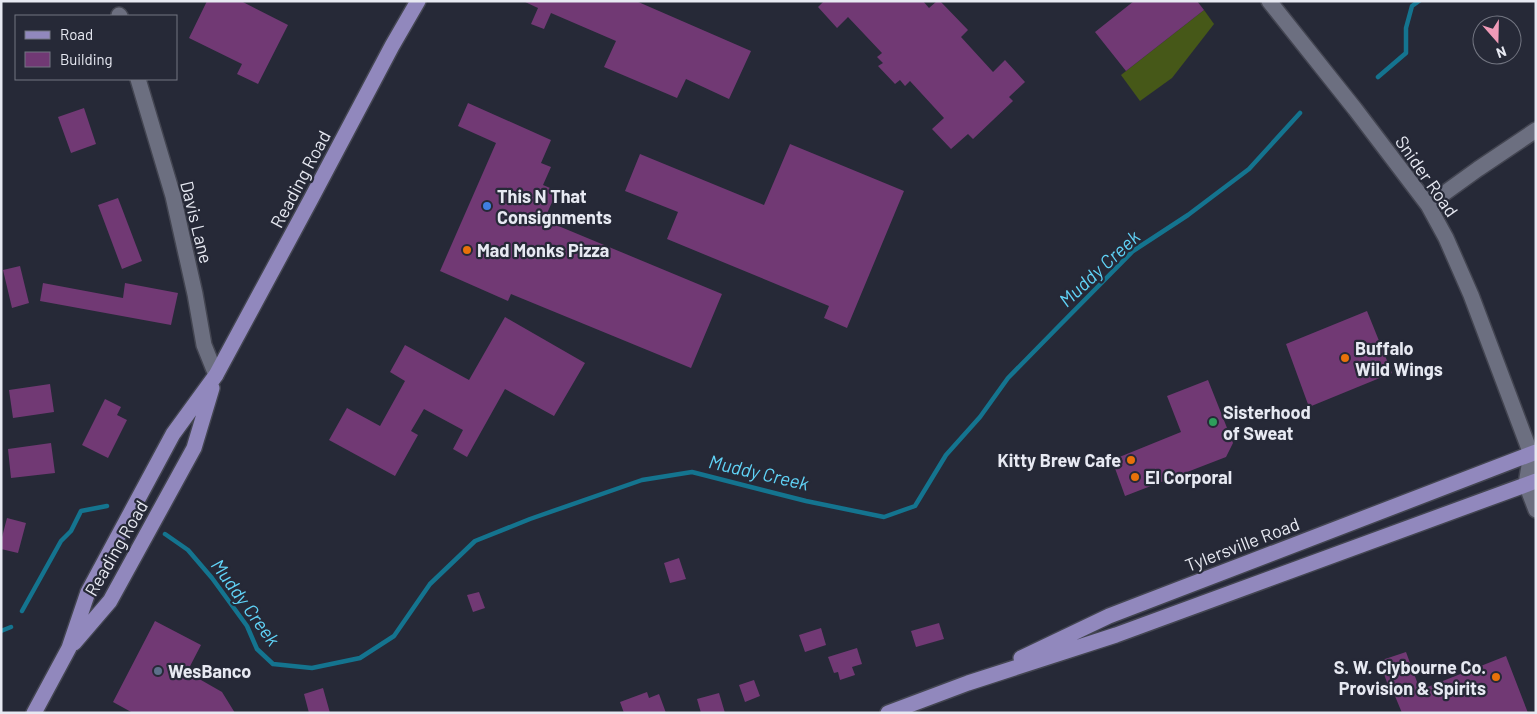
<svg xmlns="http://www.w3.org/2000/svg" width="1537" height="714" font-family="Barlow,sans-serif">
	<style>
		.green { fill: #465818 }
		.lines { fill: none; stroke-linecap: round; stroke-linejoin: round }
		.stream { stroke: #14748f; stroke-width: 4.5 }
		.building { fill: #713974 }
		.minor-casing { stroke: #434551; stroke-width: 18 }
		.major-casing { stroke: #434551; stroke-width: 18 }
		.minor { stroke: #6c6f80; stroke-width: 15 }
		.major { stroke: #9188bd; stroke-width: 15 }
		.shop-dot { fill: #3f7fe0; stroke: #262937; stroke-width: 2 }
		.food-dot { fill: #e8710a; stroke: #262937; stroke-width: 2 }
		.leisure-dot { fill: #2e9e5b; stroke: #262937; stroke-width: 2 }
		.service-dot { fill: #5c6f8a; stroke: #262937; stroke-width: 2 }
		.labels { text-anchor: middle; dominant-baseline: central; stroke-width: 4.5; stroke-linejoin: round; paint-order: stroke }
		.street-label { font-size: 18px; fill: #e7e9f2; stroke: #262937 }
		.poi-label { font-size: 18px; font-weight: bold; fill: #e7e9f2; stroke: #262937; text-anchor: start }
		.water-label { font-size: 19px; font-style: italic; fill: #60d3f7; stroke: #262937 }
	</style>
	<rect width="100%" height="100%" fill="#262937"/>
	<!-- green -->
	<path class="green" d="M 1204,10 L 1214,24 L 1172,78 L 1140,101 L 1121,75 Z"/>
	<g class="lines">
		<!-- stream -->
		<path class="stream" d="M 1378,77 L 1406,53 L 1406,28 L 1412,6 L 1419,1
			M 165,534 L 188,550 L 212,578 L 247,626 L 257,649 L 273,664 L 312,668 L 360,658 L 394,636 L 430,584 L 475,541 L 530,519 L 642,480 L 692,472 L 806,501 L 884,517 L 915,506 L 946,455 L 980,417 L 1008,378 L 1060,325 L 1133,251 L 1188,215 L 1249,169 L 1300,113
			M 22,611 L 61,541 L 71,531 L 81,511 L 107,506
			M 1,631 L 11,627"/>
	</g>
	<!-- building -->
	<path class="building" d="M 207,1 L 241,1 L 288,25 L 258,84 L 237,74 L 242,64 L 189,38 Z
		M 523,1 L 636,1 L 751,51 L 729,99 L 686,79 L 677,98 L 604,67 L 616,41 L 551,13 L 544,29 L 531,24 L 538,8 Z
		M 824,1 L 923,1 L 929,8 L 937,1 L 940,1 L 968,30 L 961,37 L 993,72 L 1005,60 L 1025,82 L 1009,97 L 1013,101 L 973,139 L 968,134 L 951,149 L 932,129 L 944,118 L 910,81 L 905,86 L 900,80 L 895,84 L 878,66 L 883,63 L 877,57 L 882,53 L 848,17 L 837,28 L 818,7 Z
		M 1134,1 L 1197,1 L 1204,10 L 1126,71 L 1095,32 Z
		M 468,103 L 551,140 L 541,163 L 551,167 L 543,185 L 557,191 L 544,220 L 722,294 L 691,368 L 511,294 L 508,301 L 440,271 L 496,143 L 458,126 Z
		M 84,108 L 96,144 L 71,153 L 58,117 Z
		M 790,144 L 904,191 L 847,328 L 824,318 L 829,306 L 667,239 L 678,212 L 625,191 L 640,154 L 764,205 Z
		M 118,198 L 142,261 L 122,269 L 98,205 Z
		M 20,266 L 29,303 L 12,308 L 3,270 Z
		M 43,283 L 123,298 L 125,283 L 178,293 L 171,325 L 40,301 Z
		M 1367,311 L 1392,373 L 1309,407 L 1286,344 Z
		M 505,317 L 585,363 L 554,416 L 505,389 L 467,457 L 453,449 L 463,430 L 424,409 L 411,431 L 418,435 L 395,476 L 329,440 L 347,408 L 380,426 L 405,381 L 390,372 L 405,345 L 469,380 Z
		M 1208,380 L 1233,443 L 1226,457 L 1125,496 L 1112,460 L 1181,432 L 1167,396 Z
		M 50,384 L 54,412 L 13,418 L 9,390 Z
		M 105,399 L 121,407 L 117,415 L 127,420 L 108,458 L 82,445 Z
		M 51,443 L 55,473 L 11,478 L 8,449 Z
		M 7,518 L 26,523 L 18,553 L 1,549 L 1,541 Z
		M 679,558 L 686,579 L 670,583 L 664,563 Z
		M 479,592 L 485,608 L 473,612 L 467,595 Z
		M 155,621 L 201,645 L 187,672 L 222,692 L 235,713 L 133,713 L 113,702 Z
		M 939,623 L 944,639 L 916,647 L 911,631 Z
		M 821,628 L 826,645 L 805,652 L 799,635 Z
		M 857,648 L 862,664 L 852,667 L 855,675 L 840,680 L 838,672 L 834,673 L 828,657 Z
		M 1406,652 L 1420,690 L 1506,656 L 1528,713 L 1402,713 L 1390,684 L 1388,685 L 1379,661 Z
		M 754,680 L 760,696 L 745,702 L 739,685 Z
		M 323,688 L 330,713 L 309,713 L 304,694 Z
		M 647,692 L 649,698 L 659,694 L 666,713 L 624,713 L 620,702 Z
		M 719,693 L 725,713 L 701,713 L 697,699 Z"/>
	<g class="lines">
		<!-- minor casing -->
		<g class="minor-casing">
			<path id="minor" d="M 1269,1 L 1355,109 L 1428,205 L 1446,238 L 1471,295 L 1531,454 L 1536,460
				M 119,15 L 120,16
				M 138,79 L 173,196 L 195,294 L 204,345 L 216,375
				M 1428,205 L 1478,169 L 1536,130
				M 1531,454 L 1526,484 L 1536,510"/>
		</g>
		<!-- major casing -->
		<g class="major-casing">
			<path id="major" d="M 74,643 L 110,601 L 194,448 L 212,388
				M 1021,658 L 1109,616 L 1536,452
				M 34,713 L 69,648 L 88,592 L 173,434 L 216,375 L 311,199 L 392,46 L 418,1
				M 888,713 L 968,683 L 1116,635 L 1536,481"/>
		</g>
		<!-- minor -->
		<use href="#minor" class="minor"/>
		<!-- major -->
		<use href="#major" class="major"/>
	</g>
	<!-- markers -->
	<circle class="shop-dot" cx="487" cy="206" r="5"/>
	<g class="food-dot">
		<circle cx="467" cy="250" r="5"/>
		<circle cx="1345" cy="358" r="5"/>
		<circle cx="1131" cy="460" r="5"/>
		<circle cx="1135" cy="477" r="5"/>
		<circle cx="1496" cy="677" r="5"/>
	</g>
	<circle class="leisure-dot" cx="1213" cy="422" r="5"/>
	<circle class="service-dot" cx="158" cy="671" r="5"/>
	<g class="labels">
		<!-- street labels -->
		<g class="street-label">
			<text transform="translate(1427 176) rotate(55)">Snider Road</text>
			<text transform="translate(300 179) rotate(-62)">Reading Road</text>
			<text transform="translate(197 222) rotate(76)">Davis Lane</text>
			<text transform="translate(1242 544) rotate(-21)">Tylersville Road</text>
			<text transform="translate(116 548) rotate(-60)">Reading Road</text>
		</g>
		<!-- poi labels -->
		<g class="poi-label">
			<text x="497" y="196">This N That<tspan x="497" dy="21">Consignments</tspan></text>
			<text x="477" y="250">Mad Monks Pizza</text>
			<text x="1355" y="348">Buffalo<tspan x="1355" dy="21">Wild Wings</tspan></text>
			<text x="1223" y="412">Sisterhood<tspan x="1223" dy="21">of Sweat</tspan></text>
			<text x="1121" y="460" text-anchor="end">Kitty Brew Cafe</text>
			<text x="1145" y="477">El Corporal</text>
			<text x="1486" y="667" text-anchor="end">S. W. Clybourne Co.<tspan x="1486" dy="21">Provision &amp; Spirits</tspan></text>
			<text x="168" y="671">WesBanco</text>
		</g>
		<!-- water labels -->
		<g class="water-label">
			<text transform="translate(1099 268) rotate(-43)">Muddy Creek</text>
			<text transform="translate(759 472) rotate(13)">Muddy Creek</text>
			<text transform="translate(246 602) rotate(54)">Muddy Creek</text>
		</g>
	</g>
	<!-- border -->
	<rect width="1537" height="714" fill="none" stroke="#e7e9f2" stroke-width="5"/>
	<!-- legend -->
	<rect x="15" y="15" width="162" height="65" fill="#262937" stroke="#737682"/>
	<rect x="25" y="31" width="25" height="8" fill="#9188bd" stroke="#737682"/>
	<text x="60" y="40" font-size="15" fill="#e7e9f2">Road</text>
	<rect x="25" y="52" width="25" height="15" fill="#713974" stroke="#737682"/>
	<text x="60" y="65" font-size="15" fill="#e7e9f2">Building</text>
	<!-- north arrow -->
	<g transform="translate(1497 40) rotate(160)"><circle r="24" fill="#262937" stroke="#737682"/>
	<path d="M0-4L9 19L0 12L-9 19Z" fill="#f09ab7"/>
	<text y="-8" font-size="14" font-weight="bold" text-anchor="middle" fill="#e7e9f2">N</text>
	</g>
</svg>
